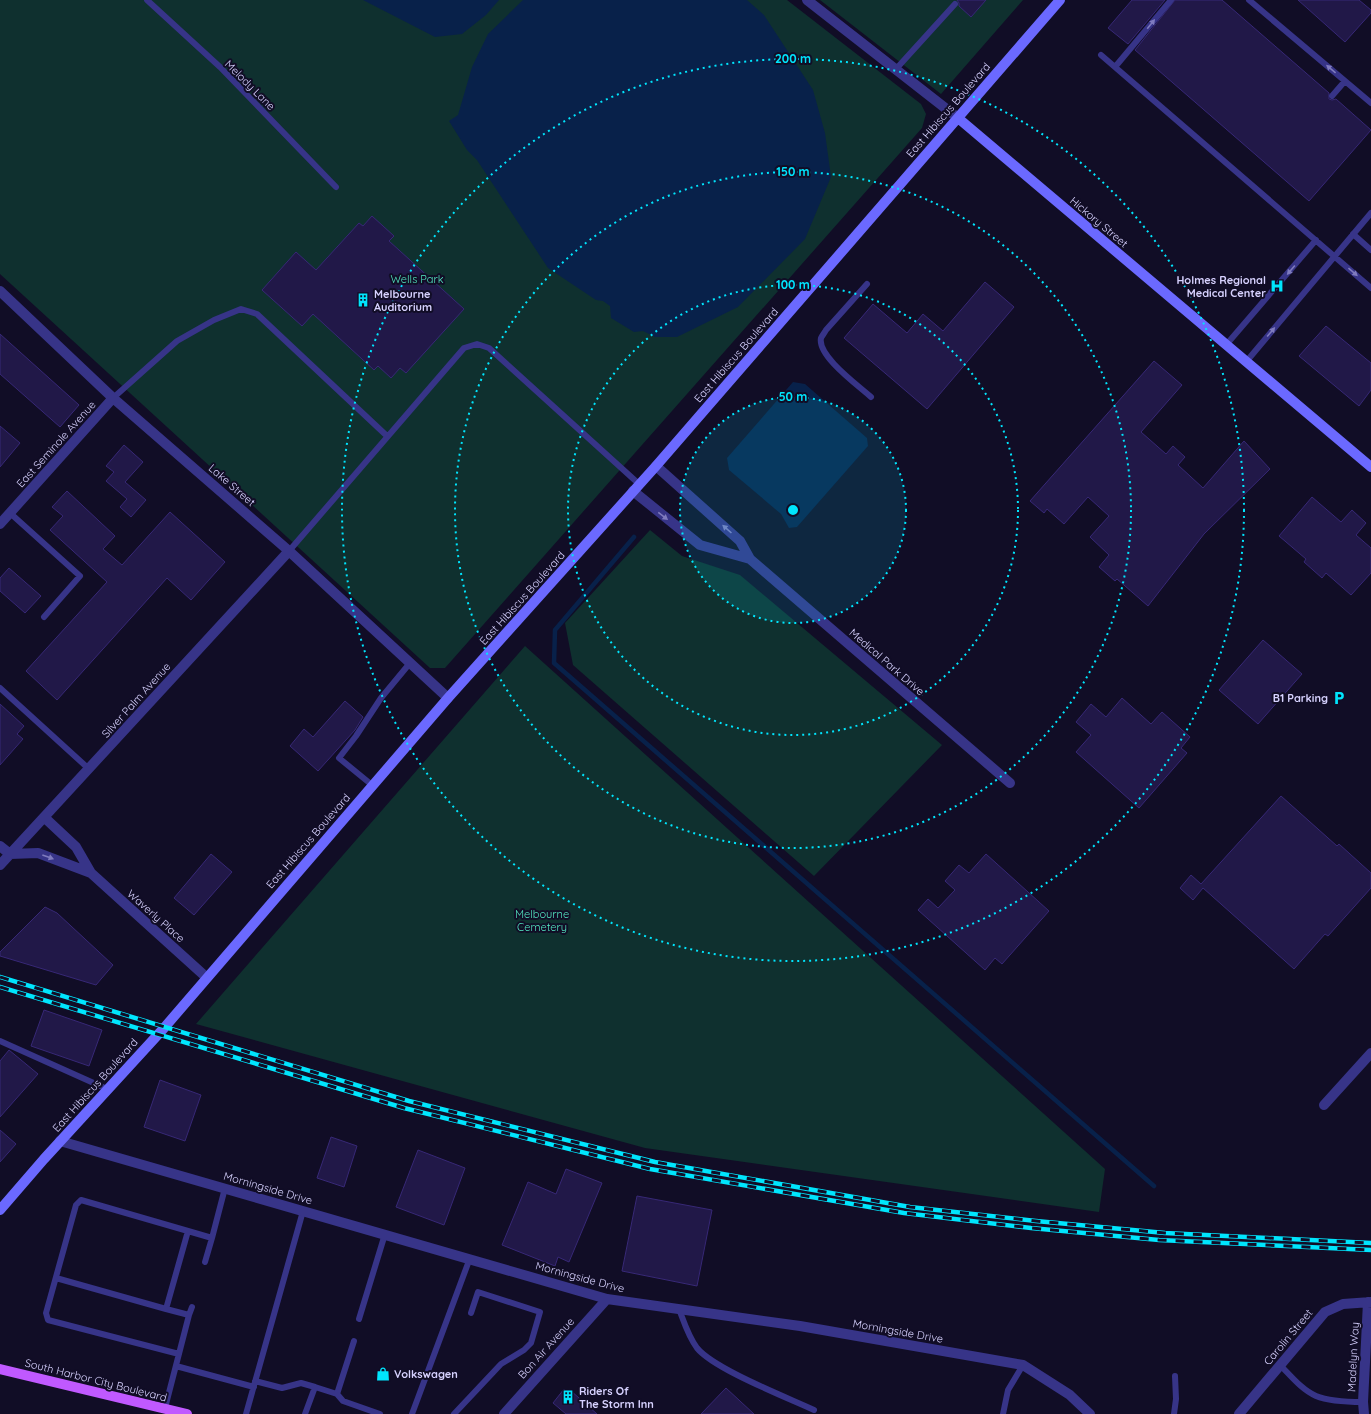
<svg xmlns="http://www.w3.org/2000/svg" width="1371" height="1414" font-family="Quicksand,sans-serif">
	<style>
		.green { fill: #0f302f }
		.water { fill: #08214a }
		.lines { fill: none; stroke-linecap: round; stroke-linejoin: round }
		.stream { stroke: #08214a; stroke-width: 4.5 }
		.building { fill: #211848; stroke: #372876 }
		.lane { stroke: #373488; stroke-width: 6 }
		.street { stroke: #373488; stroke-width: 10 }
		.secondary { stroke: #6b69ff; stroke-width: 10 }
		.primary { stroke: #c059ff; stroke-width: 10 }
		.rail-casing { stroke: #00e5fd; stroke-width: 4.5 }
		.rail { stroke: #110d26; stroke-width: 3; stroke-dasharray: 9; stroke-linecap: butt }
		.oneway { fill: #7f7bbe }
		.ring { fill: none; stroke: #00e5fd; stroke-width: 2; stroke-dasharray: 2 4 }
		.labels { text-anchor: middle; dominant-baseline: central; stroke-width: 4; stroke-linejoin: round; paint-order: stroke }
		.street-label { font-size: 11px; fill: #d7d2ff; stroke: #110d26 }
		.park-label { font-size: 11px; fill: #54e8c2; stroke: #110d26 }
		.poi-label { font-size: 11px; font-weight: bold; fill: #d7d2ff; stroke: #110d26; text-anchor: start }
		.centre { fill: #00e5fd; stroke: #110d26; stroke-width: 2 }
		.ring-label { font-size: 12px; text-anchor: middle; font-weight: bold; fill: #00e5fd; stroke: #110d26; stroke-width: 4; stroke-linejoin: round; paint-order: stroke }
	</style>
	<rect width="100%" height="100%" fill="#110d26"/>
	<!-- green -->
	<path class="green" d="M 0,0 L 787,0 L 921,104 L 926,114 L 922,128 L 445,668 L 430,668 L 0,274 Z
		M 820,0 L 1023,0 L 941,94 Z
		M 650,530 L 682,556 L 740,575 L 942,745 L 814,876 L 573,665 L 565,623 Z
		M 525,646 L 1105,1169 L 1099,1212 L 645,1148 L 196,1024 Z"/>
	<!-- water -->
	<path class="water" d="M 363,0 L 499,0 L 486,15 L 462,34 L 435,37 Z
		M 523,0 L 747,0 L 764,15 L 813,90 L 825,133 L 831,177 L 805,239 L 738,307 L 677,337 L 655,337 L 643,331 L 634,332 L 611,318 L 610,306 L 603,301 L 596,300 L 548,268 L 477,160 L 467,150 L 449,121 L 458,115 L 472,67 L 488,34 Z
		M 793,382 L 805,384 L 867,438 L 868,446 L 797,527 L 789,528 L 781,514 L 729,470 L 727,458 Z"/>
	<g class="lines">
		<!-- stream -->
		<path class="stream" d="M 634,537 L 555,630 L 554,663 L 1154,1186"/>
	</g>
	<!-- building -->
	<path class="building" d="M 957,0 L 986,0 L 971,17 L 959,6 L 959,3 Z
		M 1132,0 L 1165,0 L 1128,44 L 1108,28 Z
		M 1175,0 L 1222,0 L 1329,93 L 1329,99 L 1332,100 L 1336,99 L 1371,130 L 1309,201 L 1135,50 Z
		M 1298,0 L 1359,0 L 1371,10 L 1371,13 L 1345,42 Z
		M 372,216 L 394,236 L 389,241 L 464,309 L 406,373 L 400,368 L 391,378 L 378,366 L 374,370 L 313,314 L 302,326 L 262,290 L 296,252 L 316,270 L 359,223 L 363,226 Z
		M 985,282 L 1014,307 L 927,409 L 844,338 L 873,304 L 907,333 L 923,314 L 943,331 Z
		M 1326,326 L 1371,363 L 1371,390 L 1359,406 L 1299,356 Z
		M 0,334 L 79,405 L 60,427 L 0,374 Z
		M 1154,361 L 1182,385 L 1141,432 L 1166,454 L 1173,446 L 1185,457 L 1178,465 L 1203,488 L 1244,441 L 1270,469 L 1204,534 L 1148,606 L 1117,579 L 1115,581 L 1099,567 L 1109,555 L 1090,537 L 1109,516 L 1088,497 L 1064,524 L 1047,509 L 1044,513 L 1030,501 Z
		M 0,426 L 20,443 L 0,467 Z
		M 124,445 L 143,462 L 125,482 L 146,500 L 131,517 L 120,507 L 127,499 L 106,481 L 114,472 L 106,466 Z
		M 67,491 L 115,536 L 103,549 L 122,565 L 170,512 L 225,562 L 191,600 L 167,578 L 57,700 L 26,671 L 107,582 L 50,530 L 63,516 L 52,507 Z
		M 1312,497 L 1341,522 L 1352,510 L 1366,523 L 1356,535 L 1371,548 L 1371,573 L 1351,595 L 1326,573 L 1322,578 L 1304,562 L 1306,559 L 1279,536 Z
		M 9,568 L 41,596 L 25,613 L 0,591 L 0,578 Z
		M 1263,640 L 1302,674 L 1258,724 L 1219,690 Z
		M 1122,698 L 1151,724 L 1162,712 L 1190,737 L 1181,748 L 1187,753 L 1139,808 L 1076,752 L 1091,735 L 1076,722 L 1091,704 L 1106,717 Z
		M 345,701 L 363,717 L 355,730 L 318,771 L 290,746 L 304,729 L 313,737 Z
		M 0,704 L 24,726 L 17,734 L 23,739 L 0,765 Z
		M 1281,796 L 1337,846 L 1339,844 L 1371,873 L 1371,888 L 1328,936 L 1325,934 L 1294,969 L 1203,888 L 1193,900 L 1180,888 L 1191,875 L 1201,884 Z
		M 211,854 L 232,872 L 194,915 L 174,898 Z
		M 986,854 L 1049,911 L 1002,964 L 995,958 L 985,970 L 918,910 L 928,899 L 938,908 L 955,890 L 945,881 L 959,865 L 969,873 Z
		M 45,907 L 57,913 L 113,965 L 96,985 L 0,956 L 0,952 Z
		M 44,1010 L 102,1030 L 89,1066 L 31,1046 Z
		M 9,1050 L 38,1074 L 0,1117 L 0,1061 Z
		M 160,1080 L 201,1095 L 185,1141 L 144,1127 Z
		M 0,1130 L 16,1144 L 0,1162 Z
		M 331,1137 L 357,1146 L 344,1187 L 317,1178 Z
		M 418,1150 L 465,1168 L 444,1225 L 396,1207 Z
		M 566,1169 L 602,1183 L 569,1262 L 558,1257 L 555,1266 L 502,1245 L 528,1182 L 556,1194 Z
		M 637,1196 L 712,1210 L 697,1286 L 622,1271 Z
		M 726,1388 L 754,1414 L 701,1414 Z
		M 564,1389 L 567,1392 L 570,1390 L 597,1414 L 566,1414 L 553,1403 Z"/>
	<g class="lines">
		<!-- lane -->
		<path class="lane" d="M 147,0 L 220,67 L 336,187
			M 1249,0 L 1371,103
			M 1101,55 L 1371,288
			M 1115,67 L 1171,0
			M 896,69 L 955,4
			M 1332,96 L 1345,81
			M 1353,234 L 1371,250
			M 867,284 L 826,330 C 825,332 822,336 821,338 C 817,356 859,386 871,397
			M 1226,345 L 1316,240
			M 1246,362 L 1371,213
			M 113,398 L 177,341 L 214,320 L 241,309 L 257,314 L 387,436
			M 10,513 L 80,576 L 44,617
			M 289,551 L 464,348 L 477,344 L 489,348 L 639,484
			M 0,688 L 89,769
			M 372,785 L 339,758 L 356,736 L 381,698 L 410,663
			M 0,1041 L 107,1089
			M 205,1262 L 212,1238
			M 56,1278 L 166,1309
			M 679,1309 C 684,1322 688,1336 697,1348 C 714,1369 786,1397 814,1410
			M 189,1315 L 192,1307
			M 359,1319 L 385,1234
			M 179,1354 L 48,1320 L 46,1313 L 76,1205 L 81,1200 L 188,1231
			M 1280,1365 C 1291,1376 1302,1390 1316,1396 C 1328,1401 1350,1402 1363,1402
			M 176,1366 L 254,1387
			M 255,1381 L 282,1388 L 301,1383 L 315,1387
			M 337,1394 L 343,1401 L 380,1414
			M 165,1408 L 189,1315 L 166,1309 L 188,1231 L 212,1238 L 225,1188
			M 246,1414 L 303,1211
			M 305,1414 L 315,1387 L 337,1394 L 354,1341
			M 412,1414 L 470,1258
			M 454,1414 L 501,1364 L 524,1350 L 531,1343 L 540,1312 L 478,1292 L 471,1313
			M 1003,1414 L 1008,1390 L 1023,1365
			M 1174,1414 L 1176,1399 L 1175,1376"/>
		<!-- street -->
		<path class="street" d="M 807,0 L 958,118
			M 0,291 L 113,398 L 289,551 L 448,698
			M 656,466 L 740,541 L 750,559 L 1010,783
			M 633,491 L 700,545 L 750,559
			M 0,524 L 113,398
			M 45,818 L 76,847 L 91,873 L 206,977
			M 0,846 L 10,854 L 38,853 L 91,873
			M 0,865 L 289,551
			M 1324,1105 L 1371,1053
			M 60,1141 L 607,1299 L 800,1326 L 1023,1365 L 1070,1395 L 1090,1414
			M 504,1414 L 607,1299
			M 1239,1414 L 1325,1312 L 1343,1304 L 1371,1302
			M 1364,1414 L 1363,1402 L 1368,1302"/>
		<!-- secondary -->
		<path class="secondary" d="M 958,118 L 1371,467
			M 0,1210 L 44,1159 L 164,1028 L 448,698 L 656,466 L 1060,0"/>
		<!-- primary -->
		<path class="primary" d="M 0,1369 L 187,1414"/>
		<!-- rail casing -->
		<g class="rail-casing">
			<path id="rail" d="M 0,977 L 409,1101 L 655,1162 L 910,1207 L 1036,1221 L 1165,1233 L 1371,1243
				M 0,987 L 404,1108 L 650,1169 L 904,1213 L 1031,1228 L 1159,1240 L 1371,1250"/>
		</g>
		<!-- rail -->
		<use href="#rail" class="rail"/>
	</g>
	<!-- one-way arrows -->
	<defs><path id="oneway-solid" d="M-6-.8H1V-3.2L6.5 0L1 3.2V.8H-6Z"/></defs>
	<g class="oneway">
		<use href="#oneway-solid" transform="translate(1151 24) rotate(-51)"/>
		<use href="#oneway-solid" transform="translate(1331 69) rotate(-140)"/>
		<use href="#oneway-solid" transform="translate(1291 270) rotate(130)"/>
		<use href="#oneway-solid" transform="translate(1353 272) rotate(41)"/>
		<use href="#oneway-solid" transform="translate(1271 332) rotate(-50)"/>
		<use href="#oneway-solid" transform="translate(663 516) rotate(38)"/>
		<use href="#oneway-solid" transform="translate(727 529) rotate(-138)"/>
		<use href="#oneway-solid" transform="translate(48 857) rotate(20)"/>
	</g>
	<!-- distance rings -->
	<circle cx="793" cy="510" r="113" fill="#00e5fd" fill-opacity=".12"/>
	<g class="ring">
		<circle cx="793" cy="510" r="113"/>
		<circle cx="793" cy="510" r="225"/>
		<circle cx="793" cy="510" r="338"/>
		<circle cx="793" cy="510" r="451"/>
	</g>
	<!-- icons -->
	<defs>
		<g id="hospital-bare" transform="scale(1.08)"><path d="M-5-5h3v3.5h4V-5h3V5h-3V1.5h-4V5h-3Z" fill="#00e5fd" stroke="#110d26" stroke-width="2.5" paint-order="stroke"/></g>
		<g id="building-bare" transform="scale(1.08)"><path d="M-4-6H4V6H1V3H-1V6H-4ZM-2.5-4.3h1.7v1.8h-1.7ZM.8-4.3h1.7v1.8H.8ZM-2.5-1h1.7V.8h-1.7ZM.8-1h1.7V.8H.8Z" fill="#00e5fd" stroke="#110d26" stroke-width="2.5" paint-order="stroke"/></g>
		<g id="parking-bare" transform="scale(1.08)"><path d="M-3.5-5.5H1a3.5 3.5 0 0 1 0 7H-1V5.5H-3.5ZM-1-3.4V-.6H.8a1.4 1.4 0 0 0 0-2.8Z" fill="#00e5fd" stroke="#110d26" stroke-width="2.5" paint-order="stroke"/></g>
		<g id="shop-bare" transform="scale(1.08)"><path d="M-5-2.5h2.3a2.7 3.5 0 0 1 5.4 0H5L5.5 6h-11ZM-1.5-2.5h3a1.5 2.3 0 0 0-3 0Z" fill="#00e5fd" stroke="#110d26" stroke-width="2.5" paint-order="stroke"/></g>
	</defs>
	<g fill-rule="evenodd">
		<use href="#hospital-bare" x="1277" y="286"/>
		<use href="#building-bare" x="363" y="300"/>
		<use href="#parking-bare" x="1339" y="698"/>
		<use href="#shop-bare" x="383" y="1374"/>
		<use href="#building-bare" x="568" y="1397"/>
	</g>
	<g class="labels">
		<!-- street labels -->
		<g class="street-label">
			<text transform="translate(250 85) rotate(45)">Melody Lane</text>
			<text transform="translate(948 110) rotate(-49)">East Hibiscus Boulevard</text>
			<text transform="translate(1099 222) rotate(40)">Hickory Street</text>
			<text transform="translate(736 355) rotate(-49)">East Hibiscus Boulevard</text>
			<text transform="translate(56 444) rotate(-48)">East Seminole Avenue</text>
			<text transform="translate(232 485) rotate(41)">Lake Street</text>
			<text transform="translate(522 598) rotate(-48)">East Hibiscus Boulevard</text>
			<text transform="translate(887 662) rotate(41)">Medical Park Drive</text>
			<text transform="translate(136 700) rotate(-48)">Silver Palm Avenue</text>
			<text transform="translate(308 841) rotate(-49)">East Hibiscus Boulevard</text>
			<text transform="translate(156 916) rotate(42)">Waverly Place</text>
			<text transform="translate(95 1085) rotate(-48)">East Hibiscus Boulevard</text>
			<text transform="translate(268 1188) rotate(16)">Morningside Drive</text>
			<text transform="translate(580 1277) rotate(15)">Morningside Drive</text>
			<text transform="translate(898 1331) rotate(10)">Morningside Drive</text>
			<text transform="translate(1288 1337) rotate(-50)">Carolin Street</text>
			<text transform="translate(546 1348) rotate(-48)">Bon Air Avenue</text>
			<text transform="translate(1353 1357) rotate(-87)">Madelyn Way</text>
			<text transform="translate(96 1380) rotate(14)">South Harbor City Boulevard</text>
		</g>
		<!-- park labels -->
		<g class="park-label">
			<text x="417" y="279">Wells Park</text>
			<text x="542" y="914">Melbourne<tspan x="542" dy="13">Cemetery</tspan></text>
		</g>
		<!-- poi labels -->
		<g class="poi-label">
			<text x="1266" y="280" text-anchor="end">Holmes Regional<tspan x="1266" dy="13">Medical Center</tspan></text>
			<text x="374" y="294">Melbourne<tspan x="374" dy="13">Auditorium</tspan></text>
			<text x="1328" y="698" text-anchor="end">B1 Parking</text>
			<text x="394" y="1374">Volkswagen</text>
			<text x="579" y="1391">Riders Of<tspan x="579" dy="13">The Storm Inn</tspan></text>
		</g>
	</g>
	<circle cx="793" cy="510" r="6" class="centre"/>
	<g class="ring-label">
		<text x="793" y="63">200 m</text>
		<text x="793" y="176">150 m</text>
		<text x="793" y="289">100 m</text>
		<text x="793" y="401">50 m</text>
	</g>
</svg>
